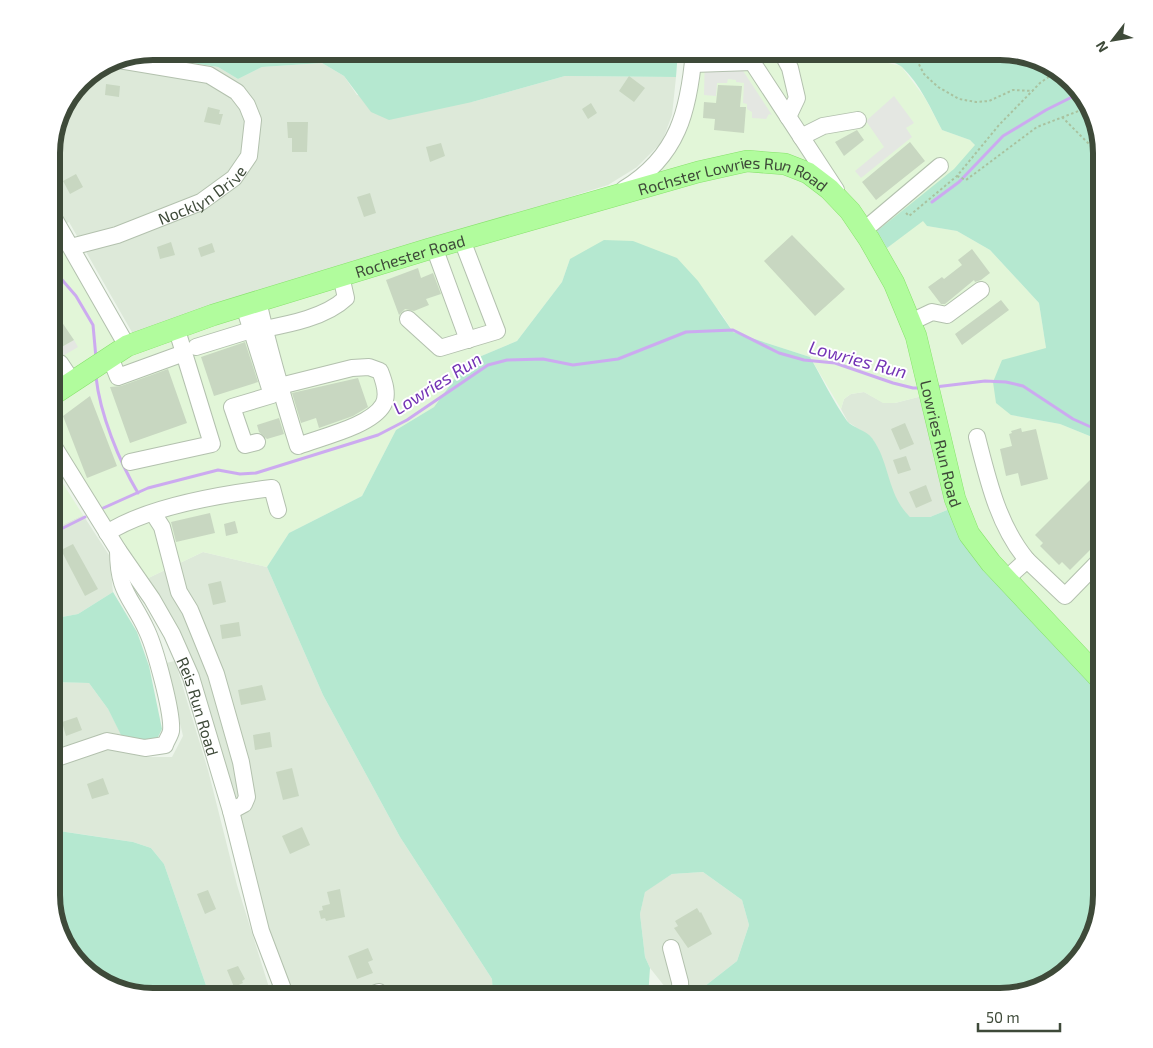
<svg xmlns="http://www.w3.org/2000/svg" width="1153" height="1048" font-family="'Exo 2',sans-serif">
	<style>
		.residential { fill: #dde9d9 }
		.commercial { fill: #e2f6d8 }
		.green { fill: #b5e8d0 }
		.parking { fill: #e4e7e2 }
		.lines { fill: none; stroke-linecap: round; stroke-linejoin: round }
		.stream { stroke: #ccaaf0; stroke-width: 3 }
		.building { fill: #c8d7c1 }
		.minor-casing { stroke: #b3c1ae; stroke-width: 18 }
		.major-casing { stroke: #87e26c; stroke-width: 22 }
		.path { stroke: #a9c29f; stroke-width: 2; stroke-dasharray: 2.5 2.5; stroke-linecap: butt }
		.minor { stroke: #fff; stroke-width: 16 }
		.major { stroke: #b1fc9d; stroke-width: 21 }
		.labels { text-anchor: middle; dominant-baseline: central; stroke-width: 4; stroke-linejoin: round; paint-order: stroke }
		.street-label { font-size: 16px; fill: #3e4a39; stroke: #fff }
		.water-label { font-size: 18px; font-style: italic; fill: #7333b5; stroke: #fff }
		.rim { fill: none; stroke: #3e4a39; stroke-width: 6 }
	</style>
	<rect width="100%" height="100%" fill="#edf5eb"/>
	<!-- residential -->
	<path class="residential" d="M 153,51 L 187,51 L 186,62 L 218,67 L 238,79 L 262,67 L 322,63 L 344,76 L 357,95 L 472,102 L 565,76 L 676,77 L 672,115 L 662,142 L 637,167 L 608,185 L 133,334 L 69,222 L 51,232 L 51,146 L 62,108 L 86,77 L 114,59 Z
		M 864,392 L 884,403 L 895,403 L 930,394 L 957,506 L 930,517 L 910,517 L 902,510 L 894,497 L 878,448 L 871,437 L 848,422 L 841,409 L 844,399 L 851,394 Z
		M 83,515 L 109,555 L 113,592 L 78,614 L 51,619 L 51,530 Z
		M 203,552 L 267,567 L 323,695 L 400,837 L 492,979 L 493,997 L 286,997 L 191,677 L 140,582 Z
		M 175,661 L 208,770 L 237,885 L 272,997 L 210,997 L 164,864 L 151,848 L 133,842 L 87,835 L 59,831 L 51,835 L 51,682 L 89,683 L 108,709 L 130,752 L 146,757 L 172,757 L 183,736 L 166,663 Z
		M 703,872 L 742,900 L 749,925 L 737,961 L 691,997 L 673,997 L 650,968 L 645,957 L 640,914 L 645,891 L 672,874 Z"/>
	<!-- commercial -->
	<path class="commercial" d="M 694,51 L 818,51 L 826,59 L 862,57 L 901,66 L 925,98 L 942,130 L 970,140 L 985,155 L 917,198 L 927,226 L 957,231 L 990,250 L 1039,303 L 1046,348 L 1011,415 L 1060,424 L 1102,441 L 1102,681 L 983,553 L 930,394 L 895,403 L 883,403 L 864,392 L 851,394 L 844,399 L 841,409 L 810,357 L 733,332 L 719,310 L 570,259 L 562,282 L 517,341 L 467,362 L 434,407 L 396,430 L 362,496 L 289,533 L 267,567 L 203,552 L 140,582 L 51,442 L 51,232 L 60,227 L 127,346 L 606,200 L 674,140 Z
		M 51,465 L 83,515 L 51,530 Z"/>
	<!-- green -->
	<path class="green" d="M 187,51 L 678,51 L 676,77 L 565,76 L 472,102 L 389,120 L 371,112 L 344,76 L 322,63 L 262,67 L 238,79 L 218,67 L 186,62 Z
		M 818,51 L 1000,51 L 1039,59 L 1072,81 L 1094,114 L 1102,153 L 1102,441 L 1060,424 L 1011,415 L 996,403 L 993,382 L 1002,360 L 1046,348 L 1039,303 L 990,250 L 957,231 L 927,226 L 923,221 L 887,248 L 877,231 L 954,169 L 975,145 L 970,140 L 942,130 C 931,109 920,84 902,67 C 890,56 843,58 826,59 Z
		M 604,240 L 633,241 L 677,258 L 698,281 L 733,332 L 810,357 C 822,378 833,401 847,421 C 853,428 866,430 872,438 C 890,462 887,495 910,517 L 930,517 L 957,506 L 1102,681 L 1102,902 L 1094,934 L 1072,967 L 1039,989 L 1000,997 L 691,997 L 737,961 L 749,925 L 742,900 L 703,872 L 672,874 L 645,892 L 640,914 L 645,957 L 650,968 L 648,997 L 493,997 L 492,979 L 400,837 L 323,695 L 267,567 L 289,533 L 362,496 L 396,430 L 434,407 L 467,362 L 517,341 L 562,282 L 570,259 Z
		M 113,592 L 137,632 L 149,666 L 162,729 L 157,739 L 139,739 L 121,735 L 108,709 L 89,683 L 51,682 L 51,619 L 78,614 Z
		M 59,831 L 133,842 L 151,848 L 164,864 L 210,997 L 153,997 L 114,989 L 81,967 L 59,934 L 51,902 L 51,835 Z"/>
	<!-- parking -->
	<path class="parking" d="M 705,51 L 730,51 L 772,115 L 769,114 L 766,119 L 752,118 L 752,112 L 747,109 L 747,104 L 743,103 L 744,83 L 736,82 L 736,80 L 728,79 L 727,83 L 717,83 L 716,96 L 704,95 Z
		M 894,96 L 914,123 L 906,128 L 912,137 L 861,178 L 855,171 L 884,147 L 866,121 Z
		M 74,340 L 78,347 L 51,363 L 51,353 Z"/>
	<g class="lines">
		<!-- stream -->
		<path class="stream" d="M 932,202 L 959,182 L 1003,136 L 1046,110 L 1080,93
			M 51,267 L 76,296 L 93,325 L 96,358
			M 96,377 C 100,414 119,461 138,493
			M 935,387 L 985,381 L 1006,382 L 1023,386 L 1073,419 L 1102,432
			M 101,509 L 148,488 L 218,470 L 240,474 L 256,473 L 378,435 L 407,420 L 488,365 L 507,360 L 543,359 L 573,365 L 618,359 L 686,332 L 733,330 L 779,353 L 804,360 L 835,363 L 893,383 L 913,388 L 921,388
			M 51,534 L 85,517"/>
	</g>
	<!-- building -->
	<path class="building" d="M 629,76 L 645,88 L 634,102 L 619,91 Z
		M 106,84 L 120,86 L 119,97 L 105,95 Z
		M 718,85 L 742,86 L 740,107 L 746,107 L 744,133 L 714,130 L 715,119 L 703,118 L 704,102 L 716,103 Z
		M 591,103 L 597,113 L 588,119 L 582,109 Z
		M 208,107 L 220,110 L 219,114 L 223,114 L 220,125 L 204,122 Z
		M 287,122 L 308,122 L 307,152 L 292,152 L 292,138 L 288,138 Z
		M 857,130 L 864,140 L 844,156 L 835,142 Z
		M 910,142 L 925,161 L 876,200 L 862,182 Z
		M 441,143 L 445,156 L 430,162 L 426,147 Z
		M 76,174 L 83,187 L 70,194 L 63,181 Z
		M 370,193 L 376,213 L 364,217 L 357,197 Z
		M 792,235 L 845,289 L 815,316 L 764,261 Z
		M 171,242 L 175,255 L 160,259 L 157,247 Z
		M 212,243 L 215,252 L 201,257 L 198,248 Z
		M 972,249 L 990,273 L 981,280 L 975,282 L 974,280 L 945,304 L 941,304 L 928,287 L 942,277 L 944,279 L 962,265 L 958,260 Z
		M 418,268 L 421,278 L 433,273 L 441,294 L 426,299 L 429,305 L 414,311 L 405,309 L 399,315 L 386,280 Z
		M 1001,300 L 1009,310 L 962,345 L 955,334 Z
		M 51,306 L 74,340 L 51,353 Z
		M 245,342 L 258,382 L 214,396 L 201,357 Z
		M 168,369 L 187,423 L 130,443 L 110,387 L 121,386 Z
		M 358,378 L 368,407 L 353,416 L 319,428 L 316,418 L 301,423 L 292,393 Z
		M 90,396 L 117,466 L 87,478 L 63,416 Z
		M 279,418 L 284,434 L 267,439 L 259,432 L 257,425 Z
		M 905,423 L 914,444 L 900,450 L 891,429 Z
		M 1021,428 L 1022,432 L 1036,429 L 1048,479 L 1021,486 L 1018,473 L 1006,476 L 1000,449 L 1012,446 L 1009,434 L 1012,433 L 1011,431 Z
		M 906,456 L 911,470 L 898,474 L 893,460 Z
		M 1102,468 L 1102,538 L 1070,570 L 1062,562 L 1059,565 L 1040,546 L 1043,543 L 1035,535 Z
		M 926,485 L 932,501 L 916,508 L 909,492 Z
		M 210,513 L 215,533 L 176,542 L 171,522 Z
		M 235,521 L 238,533 L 226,536 L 224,524 Z
		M 73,544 L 98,589 L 85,596 L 61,550 Z
		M 221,581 L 226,602 L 213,605 L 208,584 Z
		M 239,622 L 241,636 L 222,639 L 220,625 Z
		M 262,685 L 266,700 L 241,705 L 238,690 Z
		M 77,717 L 82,730 L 66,736 L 62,722 Z
		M 270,732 L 272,747 L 255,750 L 253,735 Z
		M 292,768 L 299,796 L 283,800 L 276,772 Z
		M 103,778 L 109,794 L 92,799 L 87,784 Z
		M 302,827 L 310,845 L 290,854 L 282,836 Z
		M 340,889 L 345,917 L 326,921 L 325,918 L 321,919 L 319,911 L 323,910 L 322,906 L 330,904 L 327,892 Z
		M 208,890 L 216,909 L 205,914 L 197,894 Z
		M 697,908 L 700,913 L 701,912 L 712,934 L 688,948 L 674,928 L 678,926 L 675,921 Z
		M 368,948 L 373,960 L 368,962 L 373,973 L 357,979 L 348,956 Z
		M 238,966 L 245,979 L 242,981 L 243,983 L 234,987 L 227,970 Z"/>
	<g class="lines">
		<!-- minor casing -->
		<g class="minor-casing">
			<g id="minor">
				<path d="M 745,51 L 836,190"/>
				<path d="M 781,51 L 790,68 L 797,98 L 788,117"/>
				<path d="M 693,64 L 752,62"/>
				<path d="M 801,137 L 823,126 L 858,120"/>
				<path d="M 624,189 C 678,156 689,111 694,51"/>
				<path d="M 51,213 L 127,346"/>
				<path d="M 863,231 L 940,166"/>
				<path id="s1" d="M 71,247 L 117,235 L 201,202 L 234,178 L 249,156 L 253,120 L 247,105 L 237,92 L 209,75 L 113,59"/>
				<path d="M 434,247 L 468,340"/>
				<path d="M 258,301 C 269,350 283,398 298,446 C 321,437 371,426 383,405 C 389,395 384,381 380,371 L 369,367 L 352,368 L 280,386"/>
				<path d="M 244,306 L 272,395 L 232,407 L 245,445 L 257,442"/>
				<path d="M 408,319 L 440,348 L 497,331 L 462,240"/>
				<path d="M 911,322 L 932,312 L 947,315 L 981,290"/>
				<path d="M 264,329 C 290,324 326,317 346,298 L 341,276"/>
				<path d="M 196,347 L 251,330"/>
				<path d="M 110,357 L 118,377 L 184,353"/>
				<path d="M 60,363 L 72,381"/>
				<path d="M 977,437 C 988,480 998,525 1027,560"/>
				<path id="s2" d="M 51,442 L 118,550 L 152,599 L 172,634 L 191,677 L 231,811 L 261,931 L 286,997"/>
				<path d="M 130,462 L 212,444 L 176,327"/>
				<path d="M 153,513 L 162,527 L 179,592 L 190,610 L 216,674 L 241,762 L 247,797 L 244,804 L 231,811"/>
				<path d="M 107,533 C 149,506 223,494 272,488 L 278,510"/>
				<path d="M 1006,579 L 1027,560 L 1065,596 L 1102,558"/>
				<path d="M 51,760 L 107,741 L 145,748 L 165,745 C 166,741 170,736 171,731 C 173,713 155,648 147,631 C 131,596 118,593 118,550"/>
				<path d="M 671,948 L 680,982 L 681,997"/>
				<path d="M 366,997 L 379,992"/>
			</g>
		</g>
		<!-- major casing -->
		<g class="major-casing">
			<g id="major">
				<path id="s3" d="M 51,396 L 127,346 L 213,315 L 429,249 L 698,172 L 747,161 L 785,164 L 808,173 L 829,189 L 850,211 L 869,239 L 894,283 L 916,336 L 955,499 L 969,534 L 991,563 L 1102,681"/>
			</g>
		</g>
		<!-- path -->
		<path class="path" d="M 912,51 L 924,74 L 938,87 L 959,99 L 976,102 L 989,101 L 1013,90 L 1033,91
			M 1062,117 L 1102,157
			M 957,176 L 966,180 L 1037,127 L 1089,107
			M 906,213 L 909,216 L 957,176 L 999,125 L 1040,83 L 1057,71"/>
		<!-- minor -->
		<use href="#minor" class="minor"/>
		<!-- major -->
		<use href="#major" class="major"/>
	</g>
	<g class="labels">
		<!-- street labels -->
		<g class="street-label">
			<text stroke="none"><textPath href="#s1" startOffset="142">Nocklyn Drive</textPath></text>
			<text stroke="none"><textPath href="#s3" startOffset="725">Rochster Lowries Run Road</textPath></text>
			<text stroke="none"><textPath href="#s3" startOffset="388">Rochester Road</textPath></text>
			<text stroke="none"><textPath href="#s3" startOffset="1110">Lowries Run Road</textPath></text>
			<text stroke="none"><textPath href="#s2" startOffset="304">Reis Run Road</textPath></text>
		</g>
		<!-- water labels -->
		<g class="water-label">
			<text transform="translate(858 359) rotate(15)">Lowries Run</text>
			<text transform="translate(437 383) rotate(-32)">Lowries Run</text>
		</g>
	</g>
	<!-- crop -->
	<path d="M0 0H1153V1048H0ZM153 60H1000A93 93 0 0 1 1093 153V895A93 93 0 0 1 1000 988H153A93 93 0 0 1 60 895V153A93 93 0 0 1 153 60Z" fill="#fff" fill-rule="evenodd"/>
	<path class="rim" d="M153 60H1000A93 93 0 0 1 1093 153V895A93 93 0 0 1 1000 988H153A93 93 0 0 1 60 895V153A93 93 0 0 1 153 60Z"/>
	<!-- north arrow -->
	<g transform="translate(1113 40) rotate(239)" stroke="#ffffff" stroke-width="4" paint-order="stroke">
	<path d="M0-4L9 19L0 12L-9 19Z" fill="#3e4a39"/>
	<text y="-8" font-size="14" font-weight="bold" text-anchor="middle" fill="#3e4a39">N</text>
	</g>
	<!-- scale -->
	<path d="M978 1023v8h82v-8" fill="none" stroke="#3e4a39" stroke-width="2.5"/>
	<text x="986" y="1023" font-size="15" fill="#3e4a39" stroke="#ffffff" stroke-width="4" paint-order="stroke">50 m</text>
</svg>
